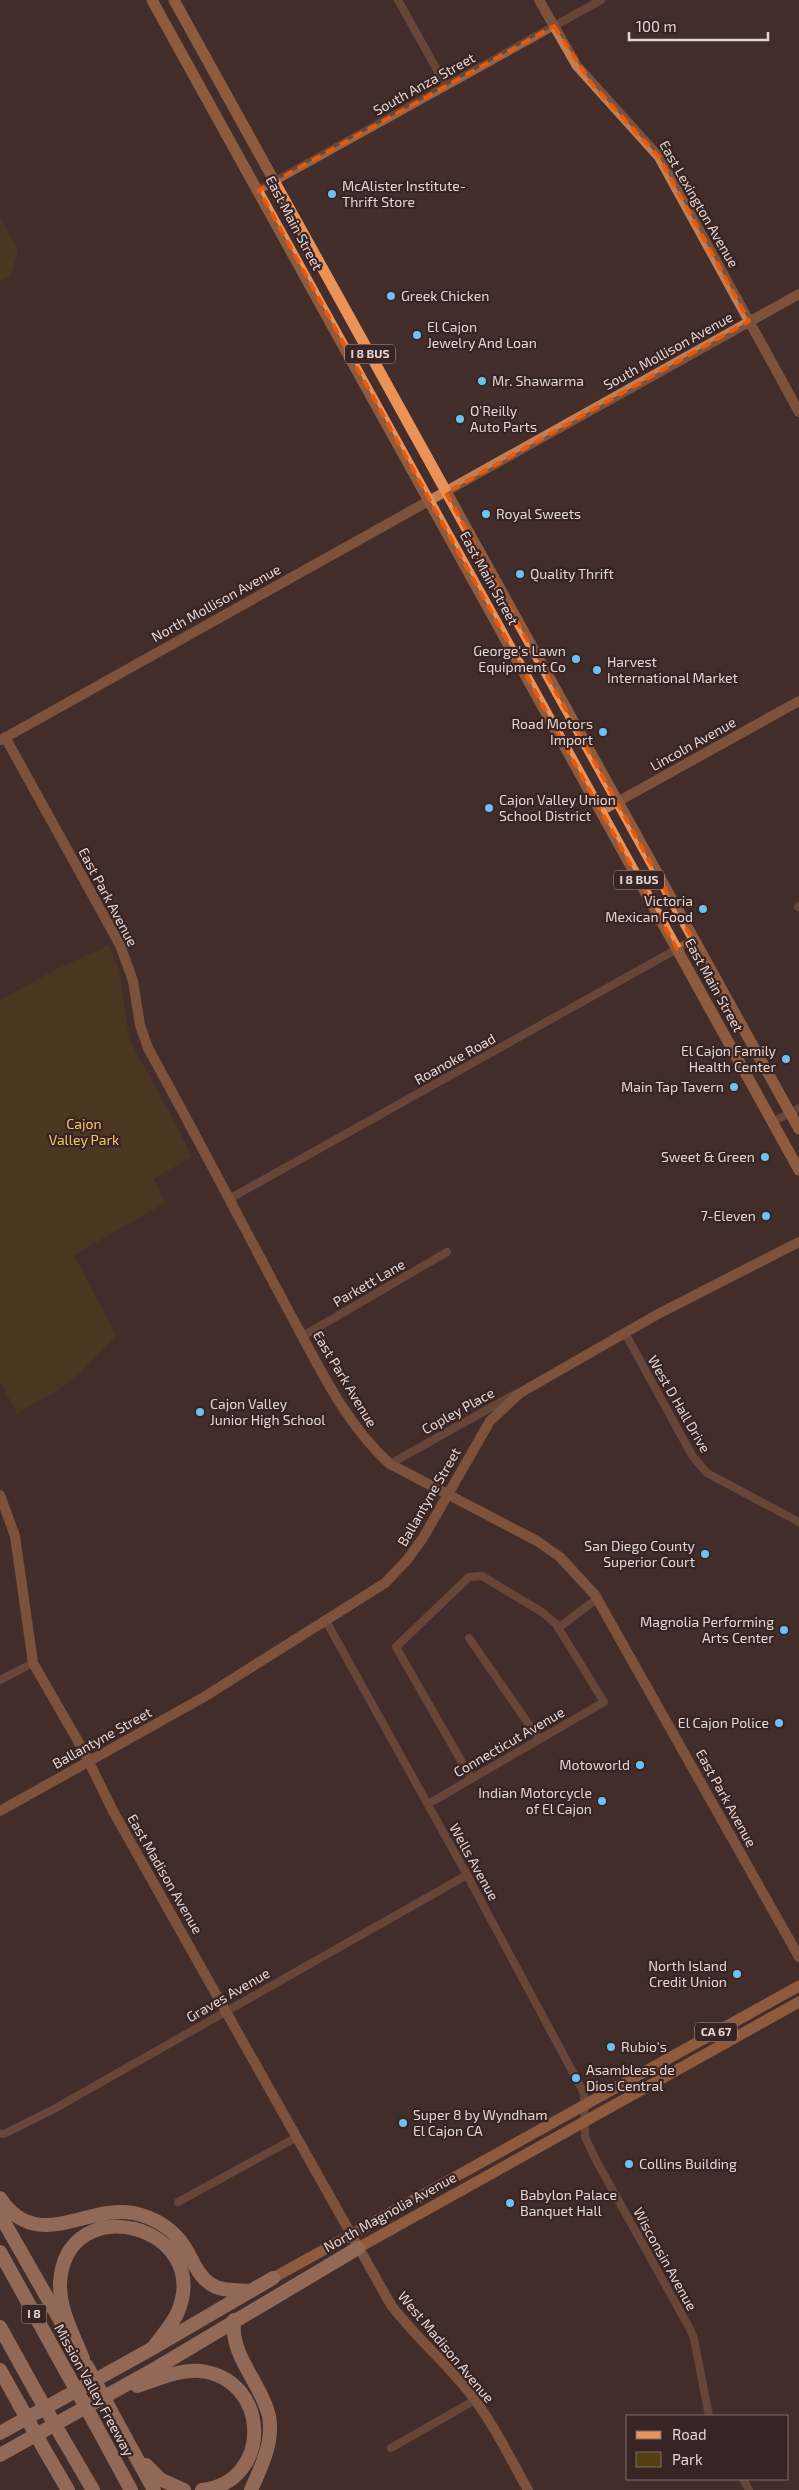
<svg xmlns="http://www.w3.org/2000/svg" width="799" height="2490" font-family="'Exo 2',sans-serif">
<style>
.green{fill:#554014}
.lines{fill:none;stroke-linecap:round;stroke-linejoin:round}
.street{stroke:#906549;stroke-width:8}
.secondary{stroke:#c37e52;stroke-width:10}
.primary{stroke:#ea9257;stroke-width:11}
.highway{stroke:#f1b189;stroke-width:14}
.highway-bridge{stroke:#f1b189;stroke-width:14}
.marked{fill:none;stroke:#e8590c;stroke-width:4;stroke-dasharray:10 6;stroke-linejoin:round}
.poi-dot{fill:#6ec2f3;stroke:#382423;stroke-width:2}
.labels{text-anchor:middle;stroke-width:4.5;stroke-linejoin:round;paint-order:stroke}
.shield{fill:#382423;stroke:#b0a09f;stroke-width:1}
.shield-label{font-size:12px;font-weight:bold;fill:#e3d5d4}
.street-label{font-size:14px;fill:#e3d5d4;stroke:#382423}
.poi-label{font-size:14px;fill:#e3d5d4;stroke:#382423;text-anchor:start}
.park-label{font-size:14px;fill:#f6c76a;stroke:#382423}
</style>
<rect width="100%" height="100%" fill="#432e2c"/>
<!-- green -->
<path class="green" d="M0,217l18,33 -7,25 -11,6z
M109,945l10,25 10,69 51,93 11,25 -37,22 11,24 -91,52 42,81 -36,37 -24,19 -39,21 -17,-31v-382l57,-31z"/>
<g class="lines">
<!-- street -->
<path class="street" d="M398,0l48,86
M259,190l342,-190
M798,907l1,-1
M773,1122l26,-14
M229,1199l464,-259
M625,1333l68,124 14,16 92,49
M303,1336l144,-84
M390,1464l125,-70
M326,1621l141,254 117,218 1,44 12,25 93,167 4,10 15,77
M558,1628l40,-30
M469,1638l70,101
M0,1680l33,-17
M428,1804l176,-102 -48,-78 -14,-12 -60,-36 -13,1 -73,70 75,131
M0,2134h4l50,-25 413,-234
M178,2202l119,-65
M391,2448l84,-48
M743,2479l6,11"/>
<!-- secondary -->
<path class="secondary" d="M539,0l38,66 82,91 140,255
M5,737l115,208 13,36 7,44 8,23c47,85 92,172 138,258 29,53 58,117 104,158l147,77 23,16 35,38 204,362
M1,740l798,-446
M601,811l198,-110
M0,1495l15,41 18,127 49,85 31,63 278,494c26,34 59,61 84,95 21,28 36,60 53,90
M0,1811l204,-114 181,-114 22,-23 16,-22 67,-117 30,-28 138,-79 141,-72"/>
<!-- primary -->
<path class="primary" d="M152,0l647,1170
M174,0l625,1129
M358,2248l441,-246
M273,2278l526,-292"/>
<!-- highway -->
<path class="highway" d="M0,2198c37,56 87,6 134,15 20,4 39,16 50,33 10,15 14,33 32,41 10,4 23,3 34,4
M0,2215l64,112
M0,2252l68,123
M234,2320c-4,37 27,62 35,96 5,26 -8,51 -18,74
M0,2327l36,65
M83,2359c-9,-23 -24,-50 -23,-76 6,-97 156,-57 117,31 -6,12 -17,24 -24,34
M0,2370l19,34
M137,2386c19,-6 42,-17 63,-15 71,8 73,111 2,119
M111,2411l43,79
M93,2420l38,70
M0,2433l153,-85 120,-70
M62,2437l31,53
M44,2449l24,41
M0,2455l158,-88 200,-119
M146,2465l14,14 24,11"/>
<!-- highway-bridge -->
<path class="highway-bridge" d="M87,2366l24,45
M68,2375l25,45
M36,2392l26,45
M19,2404l25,45"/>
</g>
<!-- marked area -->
<path d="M0 0H799V2490H0ZM554,26l38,58 67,73 90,164 -303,172 247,447 -16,9 -418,-759z" fill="#432e2c" fill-opacity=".55" fill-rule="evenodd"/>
<path class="marked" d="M554,26l38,58 67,73 90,164 -303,172 247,447 -16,9 -418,-759z"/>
<!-- markers -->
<g class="poi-dot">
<circle cx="332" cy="194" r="5"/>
<circle cx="391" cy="296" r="5"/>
<circle cx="417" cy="335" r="5"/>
<circle cx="482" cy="381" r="5"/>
<circle cx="460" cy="419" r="5"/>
<circle cx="486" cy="514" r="5"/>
<circle cx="520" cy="574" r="5"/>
<circle cx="576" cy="659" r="5"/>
<circle cx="597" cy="670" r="5"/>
<circle cx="603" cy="732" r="5"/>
<circle cx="489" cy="808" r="5"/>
<circle cx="703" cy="909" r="5"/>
<circle cx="786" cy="1059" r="5"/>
<circle cx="734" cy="1087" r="5"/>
<circle cx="765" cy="1157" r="5"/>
<circle cx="766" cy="1216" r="5"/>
<circle cx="200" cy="1412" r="5"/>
<circle cx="705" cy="1554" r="5"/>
<circle cx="784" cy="1630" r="5"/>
<circle cx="779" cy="1723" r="5"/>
<circle cx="640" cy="1765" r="5"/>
<circle cx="602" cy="1801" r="5"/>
<circle cx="737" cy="1974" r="5"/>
<circle cx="611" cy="2047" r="5"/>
<circle cx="576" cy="2078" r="5"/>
<circle cx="403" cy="2123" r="5"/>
<circle cx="629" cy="2164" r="5"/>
<circle cx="510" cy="2203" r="5"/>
</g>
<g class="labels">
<!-- shield labels -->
<g class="shield">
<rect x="345" y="344.5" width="50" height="19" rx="4"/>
<rect x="614" y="870.5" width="50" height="19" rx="4"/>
<rect x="695" y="2022.5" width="42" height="19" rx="4"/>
<rect x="21.5" y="2304.5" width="25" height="19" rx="4"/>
</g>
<g class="shield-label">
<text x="370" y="358">I 8 BUS</text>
<text x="639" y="884">I 8 BUS</text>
<text x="716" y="2036">CA 67</text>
<text x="34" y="2318">I 8</text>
</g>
<!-- street labels -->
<g class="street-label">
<text transform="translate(424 84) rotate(-29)" y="5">South Anza Street</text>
<text transform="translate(699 204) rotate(60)" y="5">East Lexington Avenue</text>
<text transform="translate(294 223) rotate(62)" y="5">East Main Street</text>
<text transform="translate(668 351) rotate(-29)" y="5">South Mollison Avenue</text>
<text transform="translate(489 578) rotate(61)" y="5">East Main Street</text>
<text transform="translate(216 603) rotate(-29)" y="5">North Mollison Avenue</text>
<text transform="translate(693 744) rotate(-29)" y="5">Lincoln Avenue</text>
<text transform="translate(108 897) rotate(62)" y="5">East Park Avenue</text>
<text transform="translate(714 985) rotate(61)" y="5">East Main Street</text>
<text transform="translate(455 1059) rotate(-29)" y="5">Roanoke Road</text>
<text transform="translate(369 1283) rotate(-30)" y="5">Parkett Lane</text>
<text transform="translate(345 1379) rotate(59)" y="5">East Park Avenue</text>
<text transform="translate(679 1404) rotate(60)" y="5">West D Hall Drive</text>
<text transform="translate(458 1411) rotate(-29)" y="5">Copley Place</text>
<text transform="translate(429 1497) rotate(-60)" y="5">Ballantyne Street</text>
<text transform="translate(102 1738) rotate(-29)" y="5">Ballantyne Street</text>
<text transform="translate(509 1742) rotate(-30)" y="5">Connecticut Avenue</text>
<text transform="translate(726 1798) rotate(61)" y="5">East Park Avenue</text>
<text transform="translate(474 1862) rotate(61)" y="5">Wells Avenue</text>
<text transform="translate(165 1874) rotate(60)" y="5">East Madison Avenue</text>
<text transform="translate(228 1995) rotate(-30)" y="5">Graves Avenue</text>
<text transform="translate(390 2212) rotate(-29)" y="5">North Magnolia Avenue</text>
<text transform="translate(665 2259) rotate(61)" y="5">Wisconsin Avenue</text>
<text transform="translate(446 2347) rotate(50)" y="5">West Madison Avenue</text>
<text transform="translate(94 2390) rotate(61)" y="5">Mission Valley Freeway</text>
</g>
<!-- poi labels -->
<g class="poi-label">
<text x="342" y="191">McAlister Institute-<tspan x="342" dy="16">Thrift Store</tspan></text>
<text x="401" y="301">Greek Chicken</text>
<text x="427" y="332">El Cajon<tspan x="427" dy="16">Jewelry And Loan</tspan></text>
<text x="492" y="386">Mr. Shawarma</text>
<text x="470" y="416">O'Reilly<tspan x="470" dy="16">Auto Parts</tspan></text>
<text x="496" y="519">Royal Sweets</text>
<text x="530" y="579">Quality Thrift</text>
<text x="566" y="656" text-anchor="end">George's Lawn<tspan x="566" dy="16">Equipment Co</tspan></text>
<text x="607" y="667">Harvest<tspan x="607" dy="16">International Market</tspan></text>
<text x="593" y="729" text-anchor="end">Road Motors<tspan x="593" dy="16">Import</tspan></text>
<text x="499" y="805">Cajon Valley Union<tspan x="499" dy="16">School District</tspan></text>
<text x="693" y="906" text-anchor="end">Victoria<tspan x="693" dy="16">Mexican Food</tspan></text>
<text x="776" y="1056" text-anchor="end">El Cajon Family<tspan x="776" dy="16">Health Center</tspan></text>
<text x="724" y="1092" text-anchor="end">Main Tap Tavern</text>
<text x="755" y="1162" text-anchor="end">Sweet &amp; Green</text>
<text x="756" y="1221" text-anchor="end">7-Eleven</text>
<text x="210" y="1409">Cajon Valley<tspan x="210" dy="16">Junior High School</tspan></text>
<text x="695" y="1551" text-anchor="end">San Diego County<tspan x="695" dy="16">Superior Court</tspan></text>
<text x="774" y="1627" text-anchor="end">Magnolia Performing<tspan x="774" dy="16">Arts Center</tspan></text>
<text x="769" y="1728" text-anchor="end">El Cajon Police</text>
<text x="630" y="1770" text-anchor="end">Motoworld</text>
<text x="592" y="1798" text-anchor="end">Indian Motorcycle<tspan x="592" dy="16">of El Cajon</tspan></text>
<text x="727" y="1971" text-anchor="end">North Island<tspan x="727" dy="16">Credit Union</tspan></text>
<text x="621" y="2052">Rubio's</text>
<text x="586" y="2075">Asambleas de<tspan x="586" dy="16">Dios Central</tspan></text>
<text x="413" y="2120">Super 8 by Wyndham<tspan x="413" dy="16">El Cajon CA</tspan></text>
<text x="639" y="2169">Collins Building</text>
<text x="520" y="2200">Babylon Palace<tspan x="520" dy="16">Banquet Hall</tspan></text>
</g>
<!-- park labels -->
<g class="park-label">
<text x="84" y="1129">Cajon<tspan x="84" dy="16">Valley Park</tspan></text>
</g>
</g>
<!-- legend -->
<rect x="626" y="2415" width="162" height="65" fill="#382423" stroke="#7c6b6a"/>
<rect x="636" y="2431" width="25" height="8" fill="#ea9257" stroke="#7c6b6a"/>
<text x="672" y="2440" font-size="15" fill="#e3d5d4">Road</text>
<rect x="636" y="2452" width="25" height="15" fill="#554014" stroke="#7c6b6a"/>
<text x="672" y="2465" font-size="15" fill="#e3d5d4">Park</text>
<!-- scale -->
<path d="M629 32v8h139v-8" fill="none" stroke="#e3d5d4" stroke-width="2.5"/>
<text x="636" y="32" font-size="15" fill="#e3d5d4" stroke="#382423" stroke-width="4" paint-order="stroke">100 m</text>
</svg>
